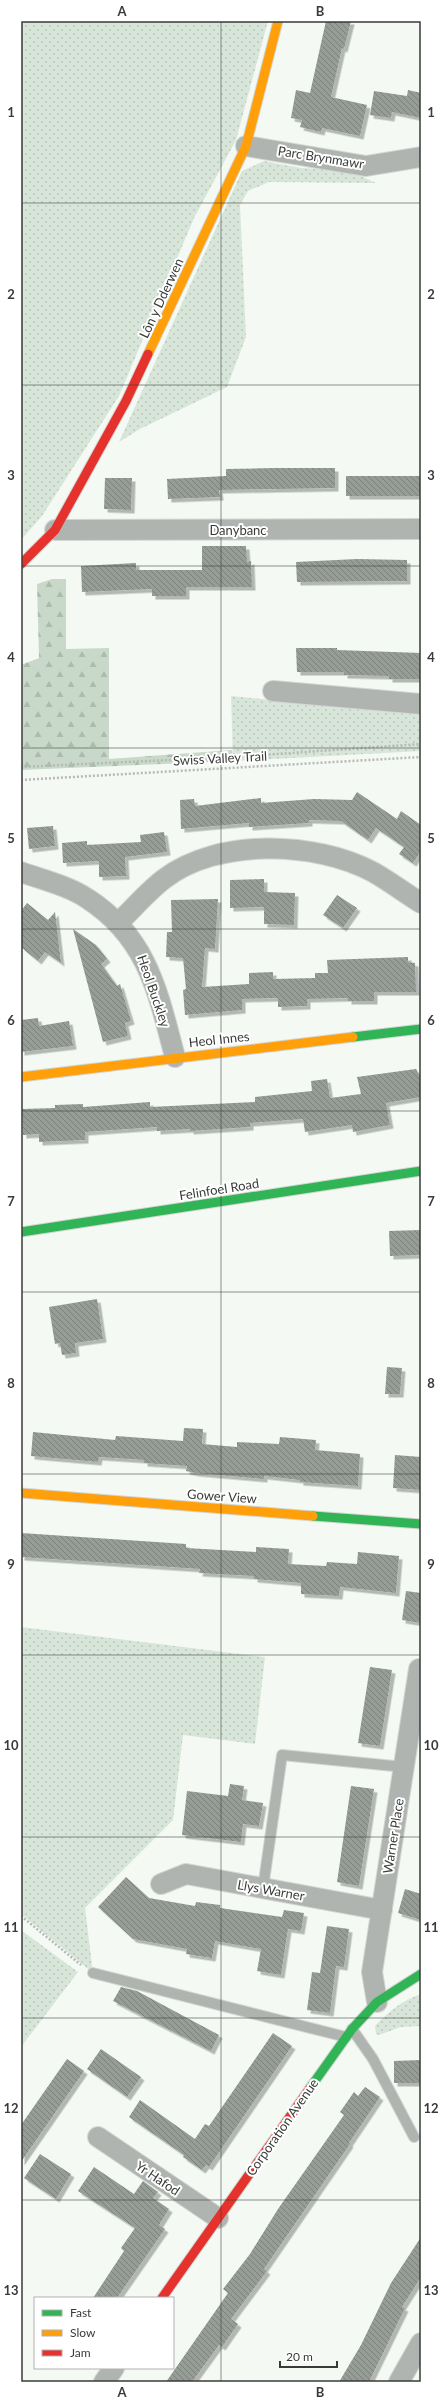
<svg xmlns="http://www.w3.org/2000/svg" width="442" height="2403" font-family="Lato,sans-serif">
<style>
.grass{fill:url(#grass-dots)}
.forest{fill:url(#forest-firs)}
.building{fill:url(#building-back-hatch);filter:url(#shadow)}
.lines{fill:none;stroke-linecap:round;stroke-linejoin:round}
.lane-casing{stroke:#d3d6d3;stroke-width:12}
.street-casing{stroke:#d3d6d3;stroke-width:22}
.fast-casing{stroke:#d3d6d3;stroke-width:11}
.slow-casing{stroke:#d3d6d3;stroke-width:11}
.jam-casing{stroke:#d3d6d3;stroke-width:11}
.path{stroke:#b6b9b6;stroke-width:2.5;stroke-dasharray:2 2;stroke-linecap:butt}
.lane{stroke:#b0b4b0;stroke-width:10}
.street{stroke:#b0b4b0;stroke-width:20}
.fast{stroke:#30b455;stroke-width:9}
.slow{stroke:#ff9f0a;stroke-width:9}
.jam{stroke:#e5322d;stroke-width:9}
.grid{fill:none;stroke:#383b38;stroke-width:1;stroke-opacity:0.55}
.labels{text-anchor:middle;stroke-width:4;stroke-linejoin:round;paint-order:stroke}
.street-label{font-size:13px;fill:#383b38;stroke:#fff}
.neatline{fill:none;stroke:#383b38;stroke-width:1.5}
.grid-label{font-size:13px;text-anchor:middle;font-weight:bold;fill:#383b38}
</style>
<defs>
<pattern id="grass-dots" width="8" height="8" patternUnits="userSpaceOnUse"><rect width="8" height="8" fill="#d8e6d9"/><path d="M2 2h.1M6 6h.1" fill="none" stroke="#bac6bb" stroke-width="1.8" stroke-linecap="round"/></pattern>
<pattern id="forest-firs" width="22" height="20" patternUnits="userSpaceOnUse"><rect width="22" height="20" fill="#c8d9c9"/><path d="M5 1l3.5 6h-7zM16 11l3.5 6h-7z" fill="#adbbad"/></pattern>
<pattern id="building-back-hatch" width="6" height="6" patternUnits="userSpaceOnUse"><rect width="6" height="6" fill="#959d96"/><path d="M-1 5l2 2M0 0l6 6M5-1l2 2" fill="none" stroke="#7b817b"/></pattern>
<filter id="shadow"><feDropShadow dx="3.5" dy="3.5" stdDeviation="0" flood-color="#0004"/></filter>
</defs>
<rect width="100%" height="100%" fill="#f4f9f4"/>
<!-- grass -->
<path class="grass" d="M21,21h247l-32,119 -42,78 -75,178 -77,120 -21,24z
M264,161l37,7 47,2 28,13 -107,-1 -21,9 -8,14 6,132 -19,50 -87,42 -21,13 123,-271z
M231,696l190,19v36l-188,10z
M21,1627l244,30 -10,87 -72,-9 -10,85 -88,88 8,65 -72,-59z
M21,1930l57,42 -57,75z
M421,1994v32l-20,1 -22,8 -3,-1 -1,-8c13,-14 28,-26 46,-32z"/>
<!-- forest -->
<path class="forest" d="M52,579h14v70l43,-1v111l123,-9 1,11 -212,9v-105l18,-7 -2,-74z"/>
<!-- building -->
<path class="building" d="M326,21h25l-7,28 -2,-1 -11,49 36,8 -7,31 -38,-8 -1,4 -21,-5 2,-7 -11,-2 5,-28 14,3z
M408,90l13,3v25l-29,-6 -1,6 -21,-3 4,-24 33,5z
M276,468h59v20l-116,2 1,7 -52,2 -1,-20 59,-3v-7z
M346,476h75v20h-75z
M105,478h27l-1,32 -27,-1z
M202,546h44l1,16 4,-1 1,26h-66v9h-34v-7l-70,3 -1,-26 55,-3v7h66z
M357,559l50,1v21l-110,1 -1,-20z
M296,648h41v2l84,3v26h-32v-3l-45,-1v-3h-47z
M357,792l40,27 4,-8 20,14v26l-8,12 -14,-9 5,-7 -28,-19 -8,12 -27,-19 -32,-1v3l-60,4v-4l-68,6 -1,-29 14,-1 1,7 66,-8v5l53,-4 38,1z
M53,826l2,20 -26,3 -2,-21z
M164,832l3,20 -42,5 1,19 -27,1v-16l-36,2 -1,-20 25,-2v4l54,-3 -1,-7z
M264,879v13l31,1 -1,32 -30,-1v-17l-34,1v-28z
M337,895l20,13 -14,20 -20,-13z
M218,899l-3,50 -10,-1 -3,39 47,-3v-11l24,-1v7l42,-1v-5h13l-1,-13 81,-3v5l7,1 1,29h-42v9h-26v-3l-41,1v7l-29,1v-9l-36,1v11l-57,5 -2,-25 3,-1 -3,-31 -17,-1 1,-25h5l-1,-32z
M27,903l21,17 7,-8 6,51 -16,-11 -7,9 -17,-14v-36z
M73,929l23,16 11,14 -6,5 16,22 3,-2 11,37 -6,2 3,13 -25,6z
M38,1018l1,8 30,-5 4,25 -52,6v-32z
M416,1069l5,9v19l-35,6 4,22 -37,7 -1,-7 -47,7 -2,-13 -53,4v4l-60,4v-2l-33,2v-4l-72,5v8l-46,2v-8l-16,1 -1,-26 33,-1v-3l28,-1v3l67,-5v5l105,-5v-5l57,-6 -1,-10 16,-2 3,19 31,-4 -4,-17z
M421,1230v25l-31,1 -1,-25z
M97,1299l6,40 -28,4 1,10 -14,2 -2,-12 -5,1 -6,-37z
M387,1367l15,1 -2,26h-15z
M184,1428l19,1 -1,15 35,3v-5l42,2 1,-7 36,3 -1,10 45,4 -2,32 -58,-4v-2l-36,-4v3l-68,-6 -10,-2 1,-5 -43,-3v-3l-45,-3 -1,5 -67,-6 2,-24 82,8 1,-4 67,5z
M395,1455l26,2v33l-28,-2z
M21,1533l165,11v4l70,4v-5l33,2 -1,15 38,2 1,-4 30,2 1,-12 41,4 -3,37 -56,-6 -1,9 -38,-2v-11l-47,-4v-3l-55,-3 1,-4 -179,-12z
M406,1591l15,2v30l-19,-3z
M370,1667l22,3 -12,76 -22,-3z
M230,1784l14,2 -2,14 21,3 -4,23 -16,-2 -2,18 -59,-7 5,-44 41,5z
M351,1786l23,3 -15,97 -22,-4z
M126,1877l23,21 46,8 1,-4 24,3v3l62,9 2,-7 20,3 -3,18 -13,-2 -7,46 -24,-4 4,-22 -46,-8 -3,17 -26,-4 1,-5 -54,-10 -35,-32z
M405,1889l16,5v26l-23,-7z
M327,1926l22,3 -5,38 -8,-1 -6,47 -23,-3 5,-38 8,1z
M121,1987l16,4 82,44 -8,16 -98,-50z
M273,2033l19,13 -83,121 -3,-2 -4,5 -19,-13 1,-2 -55,-38 11,-17 55,39 10,-15 4,2z
M101,2049l40,28 -14,20 -40,-28z
M67,2059l17,12 -63,91v-37z
M421,2060v23h-27v-22z
M365,2087l15,10 -31,46 1,1 -86,125 3,2 -36,48 7,5 -16,23 -3,-2 -27,37h-26l62,-89 -5,-4 27,-35 28,-45 66,-94 -4,-3 14,-20 4,4z
M40,2154l31,20 -15,25 -32,-21z
M94,2167l40,27 9,-13 15,11 -5,6 16,11 -10,16 6,4 -48,69h-24l31,-47 -3,-3 14,-20 -57,-37z
M421,2237v40l-19,30 3,1 -36,74h-30l22,-37 30,-62z"/>
<g class="lines">
<defs>
<path id="lane" d="M263,1888l19,-133 122,12
M93,1973l253,64
M352,2029l21,30 41,78"/>
<path id="street" d="M246,146l120,20 55,-9
M55,530l366,-1
M273,691l148,13
M21,872c22,8 48,14 67,27 60,39 70,94 87,158
M118,923c15,-14 30,-32 46,-44 53,-41 151,-38 209,-7 16,9 32,21 48,31
M161,1884l25,-10 196,36
M377,2002l-5,-30 47,-303
M98,2137l120,81
M104,2382l10,-14
M399,2382l22,-39"/>
<path id="fast" d="M353,1037l68,-8
M21,1232l400,-61
M313,1516l108,8
M310,2088l42,-59 25,-27 44,-28"/>
<path id="slow" d="M148,354l98,-208 32,-125
M21,1077l332,-40
M21,1493l292,23"/>
<path id="jam" d="M21,564l34,-34 71,-129 22,-47
M162,2298l148,-210"/>
</defs>
<!-- lane casing -->
<use href="#lane" class="lane-casing"/>
<!-- street casing -->
<use href="#street" class="street-casing"/>
<!-- fast casing -->
<use href="#fast" class="fast-casing"/>
<!-- slow casing -->
<use href="#slow" class="slow-casing"/>
<!-- jam casing -->
<use href="#jam" class="jam-casing"/>
<!-- path -->
<path class="path" d="M21,767l212,-10 188,-13
M21,780l400,-23
M21,1916l60,49"/>
<!-- lane -->
<use href="#lane" class="lane"/>
<!-- street -->
<use href="#street" class="street"/>
<!-- fast -->
<use href="#fast" class="fast"/>
<!-- slow -->
<use href="#slow" class="slow"/>
<!-- jam -->
<use href="#jam" class="jam"/>
</g>
<!-- grid -->
<path class="grid" d="M221,21v2361M21,203h400M21,385h400M21,566h400M21,748h400M21,929h400M21,1111h400M21,1292h400M21,1474h400M21,1655h400M21,1837h400M21,2018h400M21,2200h400"/>
<g class="labels">
<!-- street labels -->
<g class="street-label">
<text transform="translate(321 157) rotate(9)" y="5">Parc Brynmawr</text>
<text transform="translate(161 298) rotate(-65)" y="5">Lôn y Dderwen</text>
<text x="238" y="535">Danybanc</text>
<text transform="translate(220 758) rotate(-3)" y="5">Swiss Valley Trail</text>
<text transform="translate(154 991) rotate(71)" y="5">Heol Buckley</text>
<text transform="translate(219 1039) rotate(-6)" y="5">Heol Innes</text>
<text transform="translate(219 1189) rotate(-9)" y="5">Felinfoel Road</text>
<text transform="translate(222 1496) rotate(4)" y="5">Gower View</text>
<text transform="translate(393 1836) rotate(-81)" y="5">Warner Place</text>
<text transform="translate(271 1890) rotate(10)" y="5">Llys Warner</text>
<text transform="translate(282 2127) rotate(-55)" y="5">Corporation Avenue</text>
<text transform="translate(158 2178) rotate(34)" y="5">Yr Hafod</text>
</g>
</g>
<!-- border -->
<rect width="442" height="2403" fill="none" stroke="#ffffff" stroke-width="44"/>
<!-- legend -->
<rect x="34" y="2297" width="140" height="72" fill="#ffffff" stroke="#afb1af"/>
<rect x="42" y="2310" width="20" height="6" fill="#30b455" stroke="#afb1af"/>
<text x="70" y="2317" font-size="12" fill="#383b38">Fast</text>
<rect x="42" y="2330" width="20" height="6" fill="#ff9f0a" stroke="#afb1af"/>
<text x="70" y="2337" font-size="12" fill="#383b38">Slow</text>
<rect x="42" y="2350" width="20" height="6" fill="#e5322d" stroke="#afb1af"/>
<text x="70" y="2357" font-size="12" fill="#383b38">Jam</text>
<!-- scale -->
<path d="M280 2361v6h57v-6" fill="none" stroke="#383b38" stroke-width="2"/>
<text x="286" y="2361" font-size="12" fill="#383b38" stroke="#ffffff" stroke-width="3" paint-order="stroke">20 m</text>
<rect x="22" y="22" width="398" height="2359" class="neatline"/>
<g class="grid-label">
<text x="122" y="16">A</text>
<text x="320" y="16">B</text>
<text x="11" y="117">1</text>
<text x="431" y="117">1</text>
<text x="11" y="299">2</text>
<text x="431" y="299">2</text>
<text x="11" y="480">3</text>
<text x="431" y="480">3</text>
<text x="11" y="662">4</text>
<text x="431" y="662">4</text>
<text x="11" y="843">5</text>
<text x="431" y="843">5</text>
<text x="11" y="1025">6</text>
<text x="431" y="1025">6</text>
<text x="11" y="1206">7</text>
<text x="431" y="1206">7</text>
<text x="11" y="1388">8</text>
<text x="431" y="1388">8</text>
<text x="11" y="1569">9</text>
<text x="431" y="1569">9</text>
<text x="11" y="1750">10</text>
<text x="431" y="1750">10</text>
<text x="11" y="1932">11</text>
<text x="431" y="1932">11</text>
<text x="11" y="2113">12</text>
<text x="431" y="2113">12</text>
<text x="11" y="2295">13</text>
<text x="431" y="2295">13</text>
<text x="122" y="2397">A</text>
<text x="320" y="2397">B</text>
</g>
</svg>
